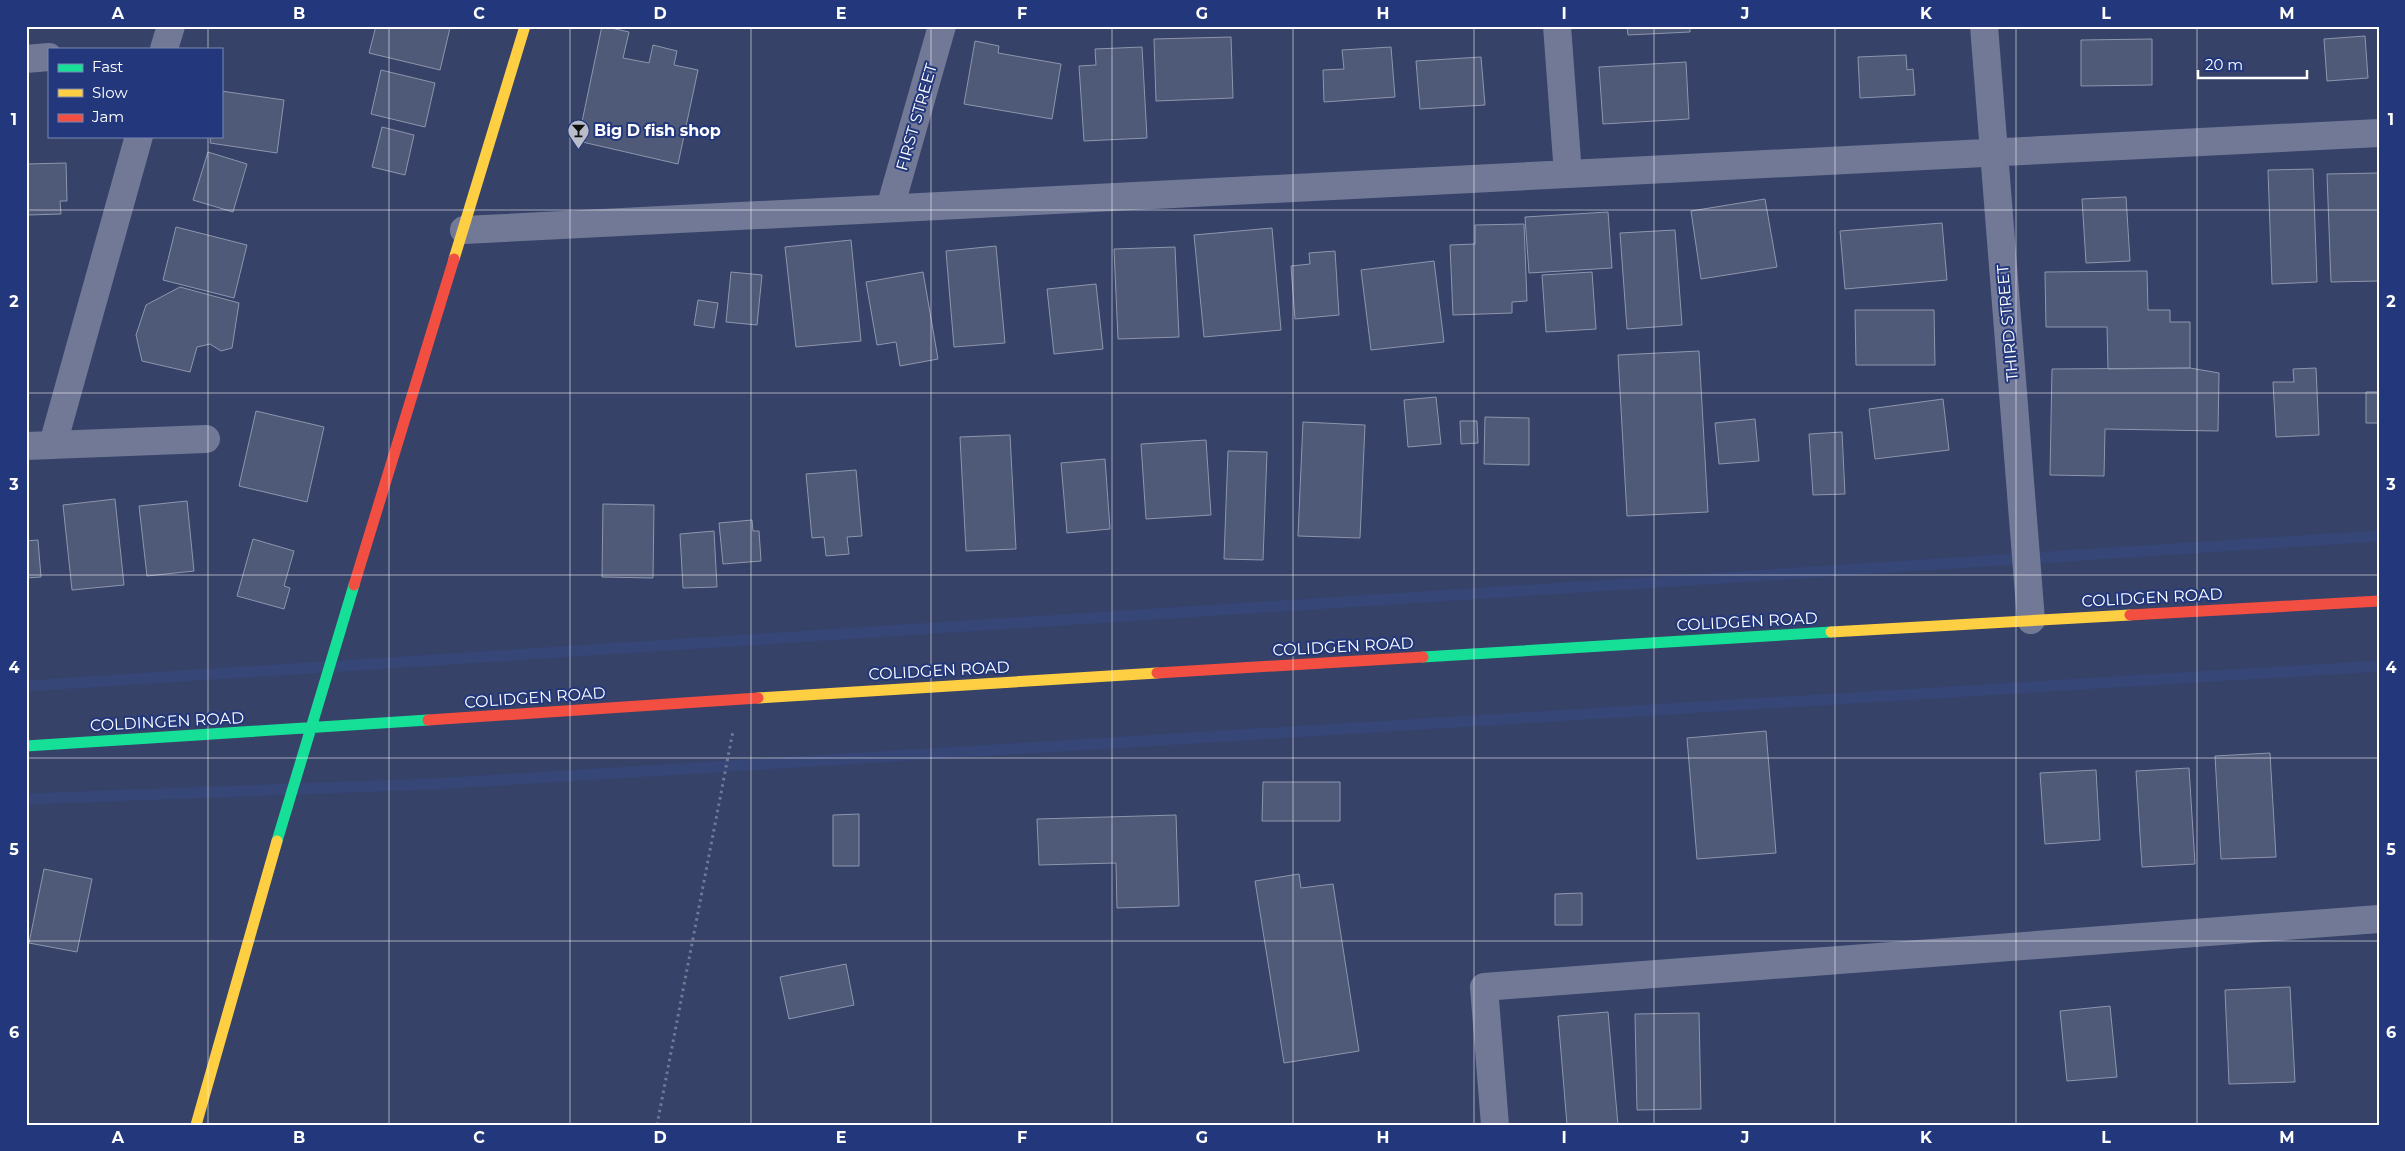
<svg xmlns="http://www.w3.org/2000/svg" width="2405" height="1151" font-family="Montserrat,sans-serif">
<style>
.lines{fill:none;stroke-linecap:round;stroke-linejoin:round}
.stream{stroke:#364677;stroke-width:11}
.building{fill:#4f5978;stroke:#8e96ad}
.path{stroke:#717997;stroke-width:3;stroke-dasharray:2.5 4;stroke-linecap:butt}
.street{stroke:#717997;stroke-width:28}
.fast{stroke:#16e098;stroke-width:11}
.slow{stroke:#ffcf43;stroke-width:11}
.jam{stroke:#f24e42;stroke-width:11}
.grid{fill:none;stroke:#fff;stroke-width:1;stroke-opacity:0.55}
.labels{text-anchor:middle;stroke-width:4;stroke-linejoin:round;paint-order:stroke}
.street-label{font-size:16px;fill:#fff;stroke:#22377c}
.poi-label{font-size:16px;font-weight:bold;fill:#fff;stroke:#22377c;text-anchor:start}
.neatline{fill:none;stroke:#fff;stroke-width:2}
.grid-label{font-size:16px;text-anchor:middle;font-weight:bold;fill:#fff}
</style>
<rect width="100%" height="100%" fill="#364268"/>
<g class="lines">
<!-- stream -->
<path class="stream" d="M26,686l2353,-150
M26,799l407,-15 1946,-118"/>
</g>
<!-- building -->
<path class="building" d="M376,26l74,2 -10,42 -71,-17z
M602,26l27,6 -6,26 26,5 4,-18 24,6 -3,14 24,5 -20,94 -100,-23z
M1627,26h63v6l-62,3z
M2365,36l3,42 -41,3 -3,-42z
M1231,37l2,61 -77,3 -2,-62z
M2152,39v46l-71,1v-46z
M975,41l24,5 -1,7 63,11 -9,55 -88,-15z
M1142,47l5,91 -63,3 -5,-75 17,-1 -1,-16z
M1391,47l4,50 -71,5 -1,-32 21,-1 -2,-19z
M1906,55l1,15 6,-1 2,26 -55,3 -2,-41z
M1481,57l4,48 -65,4 -4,-48z
M1686,62l3,57 -86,5 -4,-57z
M381,70l54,13 -10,44 -54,-13z
M221,91l63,9 -7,53 -67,-10 1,-7h10z
M382,127l32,8 -9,40 -33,-8z
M208,152l39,12 -14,48 -40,-12z
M66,163l1,38h-7l1,13 -33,1 -1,-51z
M2313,169l4,113 -45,2 -4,-114z
M2379,173v108l-48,1 -4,-108z
M2126,197l4,64 -44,2 -4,-64z
M1765,199l12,68 -76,12 -10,-68z
M1608,212l4,56 -83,5 -4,-56z
M1942,223l5,57 -102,9 -5,-58z
M1524,224l3,77 -15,1v11l-59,2 -3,-70 25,-1v-19z
M176,227l71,18 -13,53 -71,-18z
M1272,228l9,102 -77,7 -10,-102z
M1675,230l7,95 -55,4 -7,-96z
M851,240l10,101 -65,6 -11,-100z
M996,246l9,97 -51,4 -8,-96z
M1175,247l4,90 -61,2 -4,-90z
M1335,251l4,64 -44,4 -4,-53 19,-2 -1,-11z
M1434,261l10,81 -73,8 -10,-80z
M2147,271l1,39h22v12h20v46l-82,1 -1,-42h-61l-1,-55z
M731,272l31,3 -5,50 -31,-3z
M923,272l15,87 -38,7 -4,-24 -19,3 -11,-63z
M1592,272l4,57 -50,3 -4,-57z
M1096,284l7,65 -49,5 -7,-65z
M180,287l59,16 -7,45 -11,3 -11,-7 -13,3 -7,25 -48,-11 -6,-26 10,-30z
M698,300l20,3 -4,25 -20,-3z
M1855,310h79l1,55h-79z
M1699,351l9,161 -81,4 -9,-161z
M2190,368l29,5 -1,58 -113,-2 -1,47 -54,-1 2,-106z
M2316,368l3,67 -43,2 -3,-55h21l-1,-13z
M2366,392h13v31h-13z
M1436,397l5,47 -33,3 -4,-47z
M1943,399l6,51 -74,9 -6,-50z
M256,411l68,16 -17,75 -68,-16z
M1485,417l44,1v47l-45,-1z
M1755,419l4,42 -40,3 -4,-41z
M1460,421h17l1,22 -17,1z
M1303,422l62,3 -5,113 -62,-2z
M1842,432l3,62 -32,1 -4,-61z
M1010,435l6,114 -50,2 -6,-114z
M1206,440l5,75 -65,4 -5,-75z
M1228,451l39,1 -4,108 -39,-1z
M1105,459l5,70 -43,4 -6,-70z
M856,470l6,66 -15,1 2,17 -23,2 -2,-19 -12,1 -6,-64z
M115,499l9,86 -52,5 -9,-85z
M187,501l7,70 -47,5 -8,-70z
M603,504l51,1 -1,73 -51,-1z
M752,520l1,11h6l2,30 -38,3 -4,-41z
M714,531l3,56 -34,1 -3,-54z
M253,539l41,12 -10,35 6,2 -6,21 -47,-13z
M38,540l3,37 -15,1v-37z
M1766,731l10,122 -79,6 -10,-121z
M2270,753l6,104 -55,2 -6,-103z
M2189,768l6,96 -53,3 -6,-96z
M2096,770l4,70 -55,4 -5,-71z
M1263,782h77v39h-78z
M859,814v52h-26v-51z
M1176,815l3,91 -62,2 -1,-45 -77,2 -2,-46z
M44,869l48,10 -15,73 -48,-9z
M1299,874l2,14 32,-4 26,167 -75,12 -29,-182z
M1582,893v32h-27v-31z
M846,964l8,41 -65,14 -9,-42z
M2290,987l5,95 -66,2 -4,-94z
M2110,1006l7,71 -50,4 -7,-70z
M1608,1012l10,113h-51l-9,-109z
M1699,1013l2,96 -64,1 -2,-96z"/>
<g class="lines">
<!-- path -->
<path class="path" d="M657,1125l76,-394"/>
<!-- street -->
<path class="street" d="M1557,26l11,148
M1984,26l47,594
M164,49l7,-23
M26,59l23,-2
M890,208l52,-182
M464,230l1915,-97
M53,444l86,-308
M26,446l180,-7
M1495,1125l-11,-138 895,-68"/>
<!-- fast -->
<path class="fast" d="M1423,657l408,-25
M26,746l402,-26
M277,841l77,-256"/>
<!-- slow -->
<path class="slow" d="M454,259l71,-233
M1831,632l299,-17
M758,698l399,-25
M196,1125l81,-284"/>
<!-- jam -->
<path class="jam" d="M354,585l100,-326
M2130,615l249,-14
M1157,673l266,-16
M428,720l330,-22"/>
</g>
<!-- grid -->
<path class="grid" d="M208,26v23M389,26v1099M570,26v1099M751,26v1099M931,26v1099M1112,26v1099M1293,26v1099M1474,26v1099M1654,26v1099M1835,26v1099M2016,26v1099M2197,26v1099M208,136v989M26,210h2353M26,393h2353M26,575h2353M26,758h2353M26,941h2353"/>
<!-- icons -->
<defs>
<symbol id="bar-pin" viewBox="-11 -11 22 30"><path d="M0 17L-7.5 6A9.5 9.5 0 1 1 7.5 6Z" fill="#b9bdca" stroke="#22377c"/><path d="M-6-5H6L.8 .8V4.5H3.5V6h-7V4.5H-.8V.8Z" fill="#111"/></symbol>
</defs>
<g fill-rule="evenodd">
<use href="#bar-pin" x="566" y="118" width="25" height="34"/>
</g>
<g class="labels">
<!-- street labels -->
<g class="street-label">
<text transform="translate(916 117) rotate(-74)" y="6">FIRST STREET</text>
<text transform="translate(2007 323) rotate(-95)" y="6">THIRD STREET</text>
<text transform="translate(2152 597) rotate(-3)" y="6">COLIDGEN ROAD</text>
<text transform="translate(1747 621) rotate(-3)" y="6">COLIDGEN ROAD</text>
<text transform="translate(1343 646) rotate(-3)" y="6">COLIDGEN ROAD</text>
<text transform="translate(939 670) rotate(-3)" y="6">COLIDGEN ROAD</text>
<text transform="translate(535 697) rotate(-4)" y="6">COLIDGEN ROAD</text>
<text transform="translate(167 721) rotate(-3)" y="6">COLDINGEN ROAD</text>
</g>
<!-- poi labels -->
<g class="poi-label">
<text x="594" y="136">Big D fish shop</text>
</g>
</g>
<!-- border -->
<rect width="2405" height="1151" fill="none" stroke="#22377c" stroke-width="55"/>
<!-- legend -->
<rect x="48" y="48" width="175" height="90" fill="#22377c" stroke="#7a87b0"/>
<rect x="58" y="64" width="25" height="8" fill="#16e098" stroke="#7a87b0"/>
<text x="92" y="72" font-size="15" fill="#ffffff">Fast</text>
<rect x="58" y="89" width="25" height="8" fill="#ffcf43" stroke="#7a87b0"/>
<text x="92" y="98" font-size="15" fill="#ffffff">Slow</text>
<rect x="58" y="114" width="25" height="8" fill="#f24e42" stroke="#7a87b0"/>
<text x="92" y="122" font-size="15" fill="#ffffff">Jam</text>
<!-- scale -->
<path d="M2198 70v8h109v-8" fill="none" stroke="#ffffff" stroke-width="2.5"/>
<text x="2205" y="70" font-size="15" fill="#ffffff" stroke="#22377c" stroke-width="4" paint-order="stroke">20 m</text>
<rect x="28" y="28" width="2350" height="1096" class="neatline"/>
<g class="grid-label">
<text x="118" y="19">A</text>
<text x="299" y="19">B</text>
<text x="479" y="19">C</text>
<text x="660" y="19">D</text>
<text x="841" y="19">E</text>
<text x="1022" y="19">F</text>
<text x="1202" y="19">G</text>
<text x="1383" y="19">H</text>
<text x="1564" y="19">I</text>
<text x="1745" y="19">J</text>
<text x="1926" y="19">K</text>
<text x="2106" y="19">L</text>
<text x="2287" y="19">M</text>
<text x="14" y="125">1</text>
<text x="2391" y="125">1</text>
<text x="14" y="307">2</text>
<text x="2391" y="307">2</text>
<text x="14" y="490">3</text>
<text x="2391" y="490">3</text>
<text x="14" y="673">4</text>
<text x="2391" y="673">4</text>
<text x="14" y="855">5</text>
<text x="2391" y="855">5</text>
<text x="14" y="1038">6</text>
<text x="2391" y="1038">6</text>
<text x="118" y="1143">A</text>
<text x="299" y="1143">B</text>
<text x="479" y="1143">C</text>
<text x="660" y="1143">D</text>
<text x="841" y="1143">E</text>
<text x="1022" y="1143">F</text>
<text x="1202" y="1143">G</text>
<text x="1383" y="1143">H</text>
<text x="1564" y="1143">I</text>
<text x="1745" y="1143">J</text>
<text x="1926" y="1143">K</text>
<text x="2106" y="1143">L</text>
<text x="2287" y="1143">M</text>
</g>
</svg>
